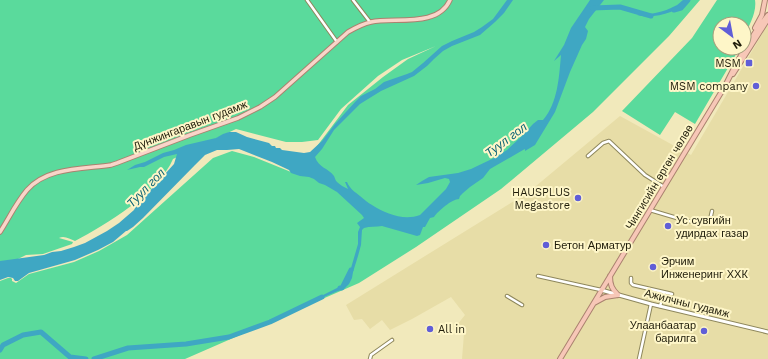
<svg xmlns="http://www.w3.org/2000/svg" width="768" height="359" font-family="'Work Sans',sans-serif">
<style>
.built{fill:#e7dda7}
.green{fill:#5ada9c}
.water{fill:#3fa7c3}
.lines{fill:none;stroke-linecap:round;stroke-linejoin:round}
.river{stroke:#3fa7c3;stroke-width:5}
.minor-casing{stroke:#8e875c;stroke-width:4.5}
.secondary-casing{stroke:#8e875c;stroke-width:5}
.primary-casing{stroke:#aa826f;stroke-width:5.5}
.trunk-casing{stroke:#aa826f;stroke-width:6}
.minor{stroke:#fff;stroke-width:2.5}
.secondary{stroke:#fff;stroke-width:3}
.primary{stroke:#f9d5c9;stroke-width:3.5}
.trunk{stroke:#f7c7b7;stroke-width:4}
.poi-dot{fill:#605ed7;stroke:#fef6c8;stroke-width:1.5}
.labels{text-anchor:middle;stroke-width:4;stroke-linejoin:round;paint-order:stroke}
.poi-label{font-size:11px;fill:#1f1c0a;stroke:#fef6c8;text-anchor:end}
.street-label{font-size:11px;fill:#1f1c0a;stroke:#fef6c8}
.water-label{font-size:12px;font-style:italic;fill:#0a6175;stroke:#fef6c8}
</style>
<rect width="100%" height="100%" fill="#f1e9bb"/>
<!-- built -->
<path class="built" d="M768,25v334h-306l2,-25 -7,-9 8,-10 -14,-18 -39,22 -22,11 -8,-10 -12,9 -8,-10 -8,1 -8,-15 184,-114 90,-75 71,39 74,-126z"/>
<!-- green -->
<path class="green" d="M0,0h700l-31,36 -76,76 -92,77 -85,58 -57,36 -174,76h-185v-78l8,-3h3l1,1v2l4,2 13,-9 45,-12 25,-11 28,-16 86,-77 19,-7 22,6 42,17 52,-69 35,-28 25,-18 28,-13 -34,14 -24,16 -37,33 -23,31 -16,2h-16l-50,-13 -63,30c-14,33 -67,66 -98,82 -5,-2 -11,-6 -16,-3l14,4 -1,2 -29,10 -17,1 -8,4 -18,5z
M717,0h38c2,12 -6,26 -11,36v-12h-24v24h18l-3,8 -40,68 -20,-12 -15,23 -38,-24 70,-73z"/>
<!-- water -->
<path class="water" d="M507,0h6l-9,13 -9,9 -15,13 -28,11 -9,5 -9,8 -7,7 -13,10 -33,15 -21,13 -26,26 -12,19 -7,8c4,11 13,11 19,19 1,2 1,4 3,6 3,3 7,5 11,7l-3,-7h2c3,7 8,10 13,14 4,3 8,7 12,9 14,9 32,16 48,10l26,-26 4,-7 -1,-3 -4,-1 -17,5 -12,2 6,-4 7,-4 29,-4 13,-4 23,-11 13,-8 16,-15 10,-11 5,-4h5c15,-17 16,-43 18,-65l-7,6 10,-16 7,-17 19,-28h14l-15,19 -4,8 3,4 -2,8 -4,6 -12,27 -15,40 -20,33 -10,6v-2l-2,1 -33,19 -7,9 -13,9 -7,6 -3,3 -1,3c-7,0 -21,12 -25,18l-4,1 -5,9h-2l-3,8 -3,1 -35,-10c-6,1 -12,0 -18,2l-2,2 -1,15 -3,11 -5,16 -1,6 -3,6 -4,4 -28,12v-2l22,-11 8,-5 11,-38v-12l2,-5 -3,-4 7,-5 -2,-3 -25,-23 -12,-7 -6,-2 -5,-4 -5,-2 -9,-1 -9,-3 -2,-3 -17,-8 -33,-13 -12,1h-10l-12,5 -10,10 -52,53 -10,9 -6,4h-1l-13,11 -15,8 -23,10 -46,13 -11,8h-3l-2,-3 -5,-1 -8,3v-19l44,-6 8,-3 9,-1 13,-4 11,-4 22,-12 12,-8 15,-13 3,-6h-2l12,-10 27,-30 3,-10 -13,3 -20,10h-4l-13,3 8,-5 10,-3 18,-9 11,-3 12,-5 30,-7 7,-4 6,-2h7l11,5 22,6 3,3h3l1,2h4l2,2 22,3 6,-1 12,-11 13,-17 21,-23 5,-5 14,-7 9,-7 23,-8 5,-2 11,-9 19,-17 10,-5 22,-9 8,-5 11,-8z
M683,0h6c-11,13 -36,19 -52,15 11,0 28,-3 38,-9 3,-1 5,-4 8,-6z"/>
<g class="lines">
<!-- river -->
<path class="river" d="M592,8l28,-1 31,9
M674,10l7,-2 7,-8
M340,288h2l9,-18
M0,350l3,-5 20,-10 18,-3 29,25 16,2
M94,359l34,-11 58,-4 43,-7 41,-15 52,-25"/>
<defs>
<path id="minor" d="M307,0l30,42
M353,0l17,22
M588,156l15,-13 6,-2 36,34 19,12
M650,210l37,11 17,2 6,-3 2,-9
M538,276l63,14
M631,278v5l2,2 39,9
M507,296l15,9
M660,306l4,-13
M370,359l1,-4 21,-15
M639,359l12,-55"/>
<path id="secondary" d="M601,290l50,14 117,28"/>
<path id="primary" d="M0,232c9,-14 16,-29 27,-42 20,-23 56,-21 84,-25l6,-2 73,-28 48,-17 22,-11 15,-10 73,-65c7,-4 14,-8 23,-10 23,-5 67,6 79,-22"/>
<path id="trunk" d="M755,28l7,-13 3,-15
M733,74l35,-55
M610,276c0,9 2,13 8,19
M594,303l11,-6 13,-2
M560,359l165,-273c12,-25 26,-50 43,-71"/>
</defs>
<!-- minor casing -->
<use href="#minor" class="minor-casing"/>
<!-- secondary casing -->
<use href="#secondary" class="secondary-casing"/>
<!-- primary casing -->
<use href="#primary" class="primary-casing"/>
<!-- trunk casing -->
<use href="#trunk" class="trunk-casing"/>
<!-- minor -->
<use href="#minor" class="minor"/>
<!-- secondary -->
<use href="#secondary" class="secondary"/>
<!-- primary -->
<use href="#primary" class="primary"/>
<!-- trunk -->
<use href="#trunk" class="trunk"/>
</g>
<!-- markers -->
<g class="poi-dot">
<rect x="745" y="59" width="8" height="8" rx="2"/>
<circle cx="756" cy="86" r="4"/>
<circle cx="578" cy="198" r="4"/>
<circle cx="668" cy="226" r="4"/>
<circle cx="546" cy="245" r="4"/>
<circle cx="653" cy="267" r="4"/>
<circle cx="430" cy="329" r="4"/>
<circle cx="704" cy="331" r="4"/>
</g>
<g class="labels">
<!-- poi labels -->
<g class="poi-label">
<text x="741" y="67">MSM</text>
<text x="748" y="90">MSM company</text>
<text x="570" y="196">HAUSPLUS<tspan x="570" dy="13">Megastore</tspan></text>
<text x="676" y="224" text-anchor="start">Ус сувгийн<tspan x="676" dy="13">удирдах газар</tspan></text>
<text x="554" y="249" text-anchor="start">Бетон Арматур</text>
<text x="661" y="265" text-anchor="start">Эрчим<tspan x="661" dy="13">Инженеринг ХХК</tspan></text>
<text x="696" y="329">Улаанбаатар<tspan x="696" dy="13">барилга</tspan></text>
<text x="438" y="333" text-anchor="start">All in</text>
</g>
<!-- street labels -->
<g class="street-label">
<text transform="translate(190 125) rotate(-21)" y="4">Дүнжингаравын гудамж</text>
<text transform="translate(659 177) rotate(-59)" y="4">Чингисийн өргөн чөлөө</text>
<text transform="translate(687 303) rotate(14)" y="4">Ажилчны гудамж</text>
</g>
<!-- water labels -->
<g class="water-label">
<text transform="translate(506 140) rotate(-37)" y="4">Туул гол</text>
<text transform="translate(146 188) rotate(-46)" y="4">Туул гол</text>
</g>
</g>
<!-- north arrow -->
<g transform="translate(732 36) rotate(148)"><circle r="19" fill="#fef6c8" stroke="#a59f7c"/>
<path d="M0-3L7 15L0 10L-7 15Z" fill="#605ed7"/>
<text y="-6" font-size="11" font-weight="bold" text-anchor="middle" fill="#1f1c0a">N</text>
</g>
</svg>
